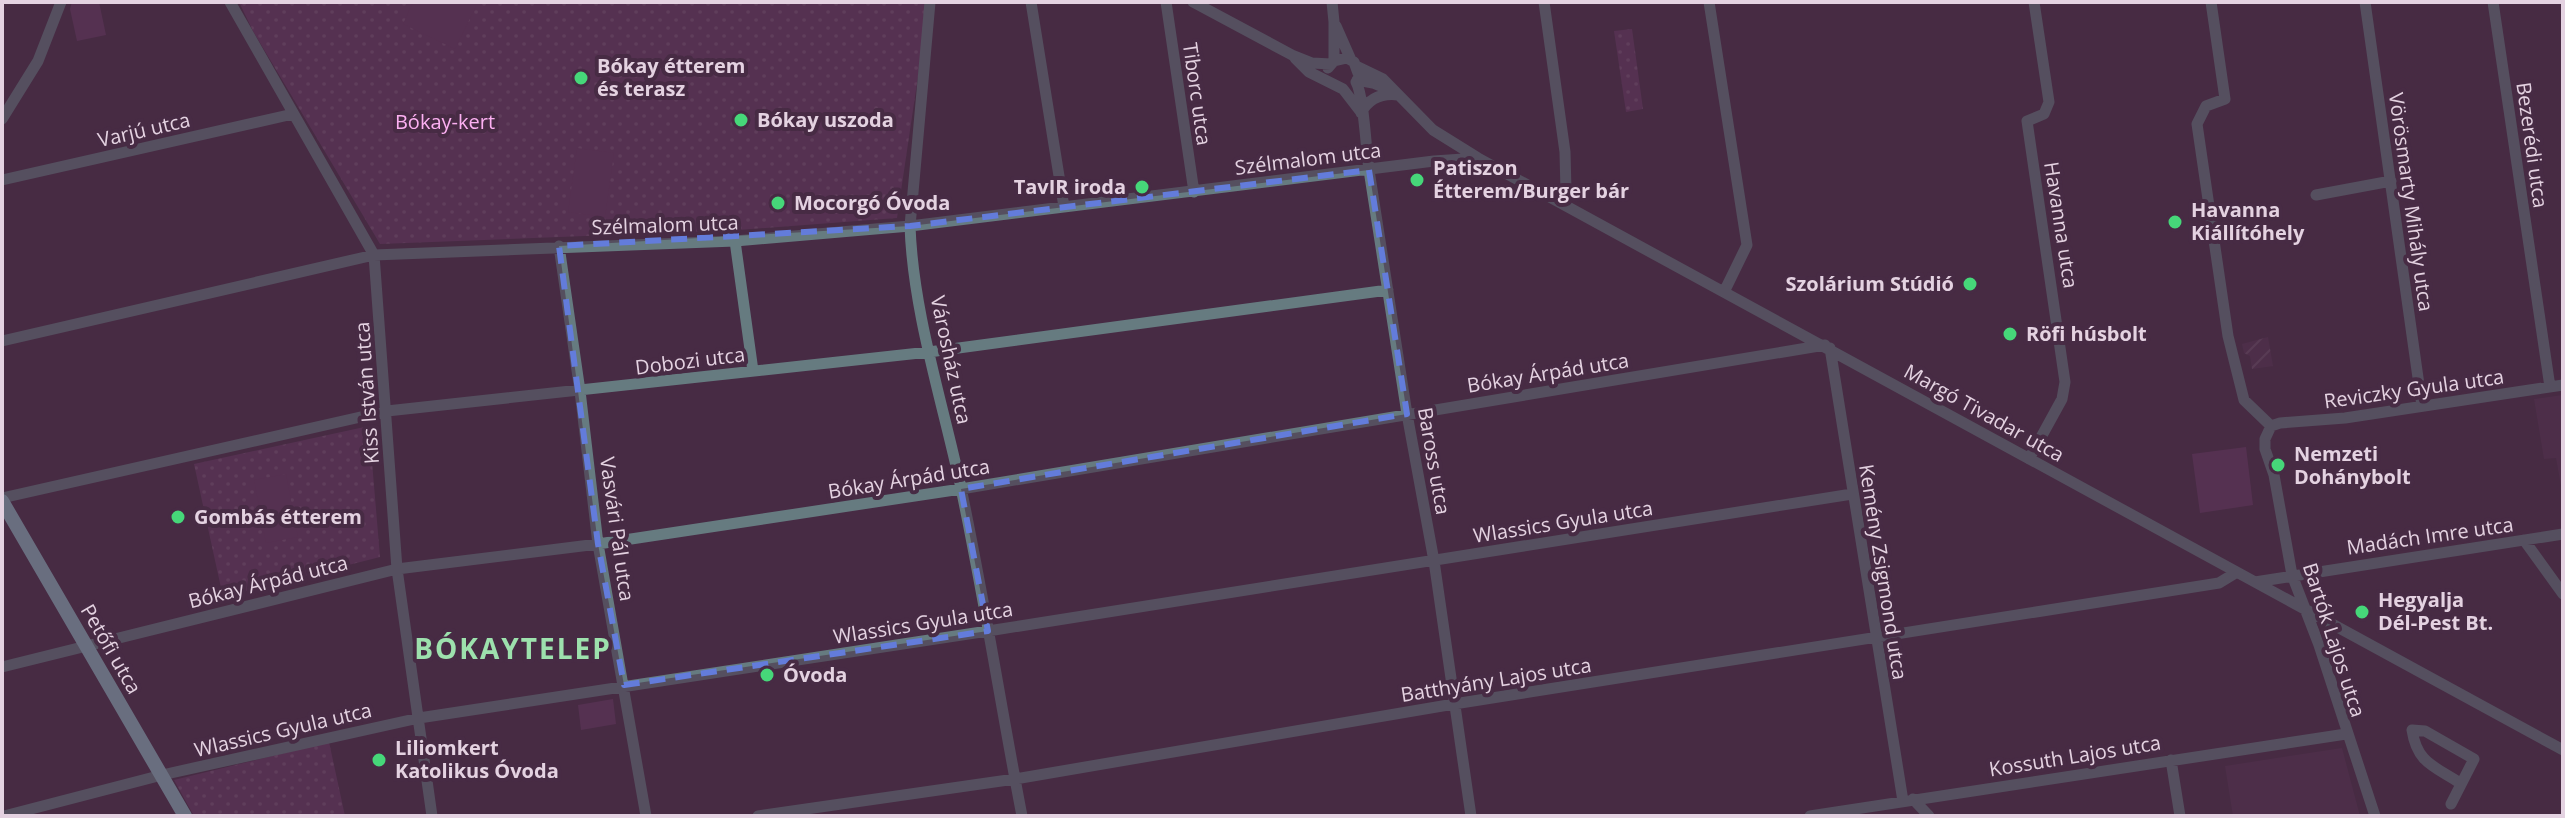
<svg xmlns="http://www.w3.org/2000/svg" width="2565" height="818" font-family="'Open Sans',sans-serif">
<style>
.built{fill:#553250}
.industrial{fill:url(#industrial-furrows)}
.park{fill:url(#park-dots)}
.garden{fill:#673862}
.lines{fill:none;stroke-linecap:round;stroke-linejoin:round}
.minor{stroke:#667b80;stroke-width:11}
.major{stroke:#93bfc8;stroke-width:14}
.marked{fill:none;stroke:#637cdb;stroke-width:6;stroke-dasharray:16 10;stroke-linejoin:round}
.poi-dot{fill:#46d779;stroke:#472b44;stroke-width:3}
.labels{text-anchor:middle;stroke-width:8;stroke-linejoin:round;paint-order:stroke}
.poi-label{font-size:20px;font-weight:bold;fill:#e4d2e1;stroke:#472b44;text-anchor:start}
.street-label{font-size:20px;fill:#e4d2e1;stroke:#472b44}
.park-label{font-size:20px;fill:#fcb0f2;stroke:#472b44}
.district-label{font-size:28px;font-weight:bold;letter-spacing:2px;fill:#9de1ad;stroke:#472b44}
</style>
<defs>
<pattern id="industrial-furrows" width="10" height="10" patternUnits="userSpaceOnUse" patternTransform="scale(2)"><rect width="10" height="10" fill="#553250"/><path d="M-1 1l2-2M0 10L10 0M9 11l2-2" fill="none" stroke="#6d4f69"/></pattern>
<pattern id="park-dots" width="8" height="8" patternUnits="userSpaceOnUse" patternTransform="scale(2)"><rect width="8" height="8" fill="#673862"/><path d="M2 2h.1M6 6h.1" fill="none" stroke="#7d5478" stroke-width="1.8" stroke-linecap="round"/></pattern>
</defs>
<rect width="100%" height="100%" fill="#472b44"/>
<!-- built -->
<path class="built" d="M2563,395v102l-7,-39 -12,1 -10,-60z
M2342,748l18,68h-127l-8,-50z"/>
<!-- industrial -->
<path class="industrial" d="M2268,337l5,29 -21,3 -2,-13 -6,-3 -2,-9z"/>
<!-- park -->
<path class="park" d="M239,2h690l-32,216 -159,12 -358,14 -127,-213z
M1632,29l11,80 -17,3 -12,-81z
M369,426l11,131 -157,40 -29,-133z
M329,742l16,74h-151l-20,-36z"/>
<!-- garden -->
<path class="garden" d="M72,2h27l7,33 -29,6 -7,-32z
M413,2h65l-23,47 -52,-25z
M577,148l37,5 -9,64 -37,-5z
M2246,447l7,58 -53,8 -8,-59z
M286,474l12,63 -32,6 -12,-63z
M613,699l3,25 -35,6 -3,-25z"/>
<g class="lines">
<!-- minor -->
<path class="minor" d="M230,2l144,253 23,314 35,247
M930,2l-20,224c3,87 33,177 51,262 23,109 40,219 61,328
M1031,2l33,205
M1166,2l28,190
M1193,2l99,53 20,8 19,1
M1332,2l2,20v39
M1544,2l21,150 1,39 -3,12
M1709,2l38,243 -23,47
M2211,2l14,97 -19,7 -9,18 31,212 16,64 27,26
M2365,2l57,404
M2493,2l57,385
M1336,26l15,34
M1295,58l14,14 34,17 17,22
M1356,66l27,13 50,51 45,28 1085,592
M1328,68l6,-7 13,-3 7,4 4,11
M1357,80l16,3 17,7
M1356,82c8,14 10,68 13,88l38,244 27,147 37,255
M1361,113c8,-15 21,-20 37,-18
M2,119l36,-58 23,-59
M2,180l291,-66
M2316,195l75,-14
M735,241l18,130
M559,246l21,145 18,153 48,272
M2,341l372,-86 361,-14 175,-15 524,-65 44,-3
M1830,348l73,453
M2271,426l-6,13v10l9,26 18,100 27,70 56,171
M2271,426l9,-3 65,-5 218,-33
M2029,459l33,-60 3,-17 -38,-261 17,-7 5,-12 -15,-100
M2,498l385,-87 542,-59 459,-62
M2524,540l39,54
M2255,582l308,-48
M2,667l395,-98 201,-25 363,-55 864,-144
M2171,760l9,56
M1913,799l16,17
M2451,804l23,-45 -49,-28 -13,-1c5,33 22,36 48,53
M4,816l158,-41 257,-57 569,-87 864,-137
M758,816l257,-37 439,-75 765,-121 18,-11
M1810,816l536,-82"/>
<!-- major -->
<path class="major" d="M2,501l183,315"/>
</g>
<!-- marked area -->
<path d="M0 0H2565V818H0ZM1369,170l38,244 -446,75 27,142 -364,54 -26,-141 -39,-298 351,-20z" fill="#472b44" fill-opacity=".55" fill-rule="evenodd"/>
<path class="marked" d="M1369,170l38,244 -446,75 27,142 -364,54 -26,-141 -39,-298 351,-20z"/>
<!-- markers -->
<g class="poi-dot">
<circle cx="581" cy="78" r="8"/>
<circle cx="741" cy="120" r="8"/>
<circle cx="1417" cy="180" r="8"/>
<circle cx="1142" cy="187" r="8"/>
<circle cx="778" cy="203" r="8"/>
<circle cx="2175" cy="222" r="8"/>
<circle cx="1970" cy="284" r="8"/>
<circle cx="2010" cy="334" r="8"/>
<circle cx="2278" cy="465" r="8"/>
<circle cx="178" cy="517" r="8"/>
<circle cx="2362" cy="612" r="8"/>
<circle cx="767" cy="675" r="8"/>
<circle cx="379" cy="760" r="8"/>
</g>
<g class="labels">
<!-- poi labels -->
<g class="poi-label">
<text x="597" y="73">Bókay étterem<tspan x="597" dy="23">és terasz</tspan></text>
<text x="757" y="127">Bókay uszoda</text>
<text x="1433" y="175">Patiszon<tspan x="1433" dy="23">Étterem/Burger bár</tspan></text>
<text x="1126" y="194" text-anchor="end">TavIR iroda</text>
<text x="794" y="210">Mocorgó Óvoda</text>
<text x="2191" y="217">Havanna<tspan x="2191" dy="23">Kiállítóhely</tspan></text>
<text x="1954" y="291" text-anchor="end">Szolárium Stúdió</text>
<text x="2026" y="341">Röfi húsbolt</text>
<text x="2294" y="461">Nemzeti<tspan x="2294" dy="23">Dohánybolt</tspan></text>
<text x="194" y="524">Gombás étterem</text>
<text x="2378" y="607">Hegyalja<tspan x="2378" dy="23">Dél-Pest Bt.</tspan></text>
<text x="783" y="682">Óvoda</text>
<text x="395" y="755">Liliomkert<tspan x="395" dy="23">Katolikus Óvoda</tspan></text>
</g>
<!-- street labels -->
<g class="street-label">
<text transform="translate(1197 94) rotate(82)" y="7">Tiborc utca</text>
<text transform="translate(144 130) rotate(-13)" y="7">Varjú utca</text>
<text transform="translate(2532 145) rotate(82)" y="7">Bezerédi utca</text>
<text transform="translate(1308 159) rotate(-7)" y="7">Szélmalom utca</text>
<text transform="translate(2411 202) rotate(82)" y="7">Vörösmarty Mihály utca</text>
<text transform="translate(665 225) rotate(-2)" y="7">Szélmalom utca</text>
<text transform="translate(2061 225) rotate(81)" y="7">Havanna utca</text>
<text transform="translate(951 360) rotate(78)" y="7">Városház utca</text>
<text transform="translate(690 361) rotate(-7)" y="7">Dobozi utca</text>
<text transform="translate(1548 373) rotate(-9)" y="7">Bókay Árpád utca</text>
<text transform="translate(2414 389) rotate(-8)" y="7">Reviczky Gyula utca</text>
<text transform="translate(367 393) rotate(-94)" y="7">Kiss István utca</text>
<text transform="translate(1984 413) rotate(29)" y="7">Margó Tivadar utca</text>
<text transform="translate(1434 461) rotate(80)" y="7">Baross utca</text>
<text transform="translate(909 479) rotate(-9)" y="7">Bókay Árpád utca</text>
<text transform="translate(1563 522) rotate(-9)" y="7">Wlassics Gyula utca</text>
<text transform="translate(617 529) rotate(82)" y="7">Vasvári Pál utca</text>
<text transform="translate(2430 536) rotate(-8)" y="7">Madách Imre utca</text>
<text transform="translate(1883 572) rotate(81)" y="7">Kemény Zsigmond utca</text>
<text transform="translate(268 582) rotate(-14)" y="7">Bókay Árpád utca</text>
<text transform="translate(923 623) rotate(-9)" y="7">Wlassics Gyula utca</text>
<text transform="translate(2334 640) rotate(72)" y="7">Bartók Lajos utca</text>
<text transform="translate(111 649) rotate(60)" y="7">Petőfi utca</text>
<text transform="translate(1496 680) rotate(-9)" y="7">Batthyány Lajos utca</text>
<text transform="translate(283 730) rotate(-13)" y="7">Wlassics Gyula utca</text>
<text transform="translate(2075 756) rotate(-9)" y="7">Kossuth Lajos utca</text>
</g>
<!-- park labels -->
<g class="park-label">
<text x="445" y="129">Bókay-kert</text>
</g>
<!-- district labels -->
<g class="district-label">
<text x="513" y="659">BÓKAYTELEP</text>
</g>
</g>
<!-- border -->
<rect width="2565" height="818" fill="none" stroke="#e4d2e1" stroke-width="8"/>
</svg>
